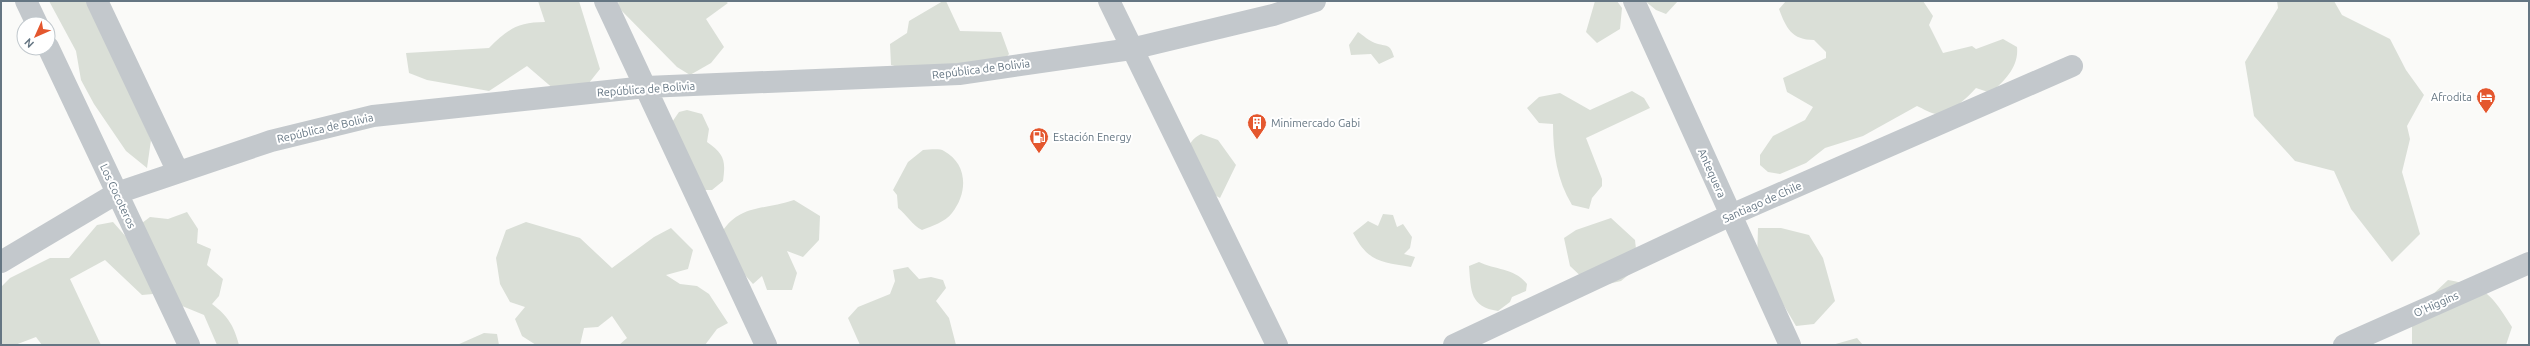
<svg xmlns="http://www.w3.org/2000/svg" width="2530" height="346" font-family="Ubuntu,sans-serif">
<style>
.green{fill:#dadfd7}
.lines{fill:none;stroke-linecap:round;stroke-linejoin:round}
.minor{stroke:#c3c8cc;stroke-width:22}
.labels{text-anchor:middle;stroke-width:4;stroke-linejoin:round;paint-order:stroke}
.street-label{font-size:11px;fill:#657683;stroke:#fff}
.poi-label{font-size:11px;fill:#657683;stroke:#fff;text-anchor:start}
</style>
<rect width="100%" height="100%" fill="#fafaf8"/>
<!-- green -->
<path class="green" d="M49,1h39l63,139 -4,28 -21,-17 -32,-47 -13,-24 -5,-29z
M538,1h41l21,68 -19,24 -26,-3 -28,-24 -38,25 -62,-11 -18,-7 -3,-20 83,-5c19,-19 29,-26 56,-26z
M618,1h107l3,2 -22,16 18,28 -13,16 -21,12 -13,-8 -58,-59z
M943,1h3l14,30 41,1 8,22 -16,20 -80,-3 -22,-6 -1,-21 17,-11 2,-12z
M1595,1h22l5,7 -2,21 -23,14 -11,-11z
M1645,1h33l-12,13 -10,-4z
M1786,1h137l10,15 -4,9 14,28 29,-7 4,3 27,-10 14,8c2,20 -12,33 -26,46l-15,-5c-10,11 -24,24 -39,26 -6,0 -15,-6 -20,-8l-54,30 -38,12 -19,15 -26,11 -12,-2 -8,-7v-10l13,-19 32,-16 8,-13 -26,-15 -4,-14 43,-20v-6l-12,-12c-22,0 -28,-12 -35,-31z
M2277,1h57l8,14 48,24 16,31 18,25 -17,31 3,13 -8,33 18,62 -28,28 -41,-53 -17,-38 -39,-10 -41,-45 -9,-54 33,-54z
M1358,32c5,3 11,9 17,11 12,4 15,0 19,14l-15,7 -8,-10 -20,1 -2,-10z
M1632,91l12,7 6,10 -64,30 16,41v7l-10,12 -3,11 -17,-4c-15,-25 -19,-52 -19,-81l-14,-1 -12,-15 12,-11 21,-4 30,17z
M687,110l15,4 7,15 -2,13c17,12 19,18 16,39l-11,9h-9l-33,-65 9,-13z
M1201,134l17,6 18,25 -16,33 -36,-20c2,-17 0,-36 17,-44z
M923,150c6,0 16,-2 21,1 24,13 24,42 8,62 -7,9 -20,13 -30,17 -10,-5 -15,-15 -24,-22l-1,-13 -4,-5 15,-28z
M794,200l26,16 -1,24 -16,17 -16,-6 10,22 -5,17h-25l-5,-14 -9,8 -9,-10 -22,-42c18,-28 43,-22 72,-32z
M187,212l11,17 -1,14 14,6 -4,16 16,14 -4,17 -7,8c16,12 22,22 27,41h-22l-13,-30 -51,-21 -11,1 -37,-35 -35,19 31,66h-59l-6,-8 -21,8h-14v-58l9,-9 40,-20h19l28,-33 16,-3 15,17 10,-13 12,-9 18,2z
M1383,214l10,1 4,12 6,-3 9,13 -2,11 -6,6 11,3 -4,10c-30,-5 -43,-5 -58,-34l15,-12 10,5z
M1611,218l24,22 3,27 -17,14 -17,4 -15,-1 -19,-18 -6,-28 12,-8z
M526,222l54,16 32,30 42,-31 17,-9 22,22 -5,19 -22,6 14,9 17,2 12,8 19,29 -11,6 -12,16h-86l8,-7 -15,-22 -14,11 -14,1 -4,17h-44l-14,-9 -7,-17 10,-12 -15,-5 -10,-18 -4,-26 10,-28z
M1758,228h23l28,7 14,23 12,43 -21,23 -18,2 -39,-66z
M1479,262c16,8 36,6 48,22l-1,7 -14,6 -2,5 -12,9c-28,-4 -27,-20 -29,-45z
M908,267l11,12 12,-2 12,3 3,8 -10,13 13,17 7,27h-96l-12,-27 10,-11 32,-13 5,-13 -2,-11z
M2448,280c39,7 43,14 64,47l-6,18h-94v-31z
M484,333l13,1 2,11h-42z
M1857,338l6,7h-31z"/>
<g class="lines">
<!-- minor -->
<path class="minor" d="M26,1l11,23
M97,1l81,171
M605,1l161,344
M1109,1l168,344
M1634,1l156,344
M48,47l141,298
M1,262l116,-69 154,-52 102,-25 273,-29 313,-13 172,-25 142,-34 42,-14
M1454,345l277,-130 341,-149
M2344,345l185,-82"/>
</g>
<!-- icons -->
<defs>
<symbol id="hotel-pin" viewBox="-11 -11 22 30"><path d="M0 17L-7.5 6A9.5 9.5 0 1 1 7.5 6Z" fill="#e4572e" stroke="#fff"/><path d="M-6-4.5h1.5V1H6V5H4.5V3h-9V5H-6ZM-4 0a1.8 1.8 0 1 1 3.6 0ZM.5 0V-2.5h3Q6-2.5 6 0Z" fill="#fff"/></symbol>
<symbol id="building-pin" viewBox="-11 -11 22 30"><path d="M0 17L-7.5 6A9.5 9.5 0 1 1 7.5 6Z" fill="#e4572e" stroke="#fff"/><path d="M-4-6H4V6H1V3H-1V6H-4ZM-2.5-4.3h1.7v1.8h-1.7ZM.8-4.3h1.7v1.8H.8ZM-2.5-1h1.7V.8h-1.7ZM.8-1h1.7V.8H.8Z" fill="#fff"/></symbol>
<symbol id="fuel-pin" viewBox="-11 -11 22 30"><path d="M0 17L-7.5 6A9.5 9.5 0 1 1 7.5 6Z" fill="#e4572e" stroke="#fff"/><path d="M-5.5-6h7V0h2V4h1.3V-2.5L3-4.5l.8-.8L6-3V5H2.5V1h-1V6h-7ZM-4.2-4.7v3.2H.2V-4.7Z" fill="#fff"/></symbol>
</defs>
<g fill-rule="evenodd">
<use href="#hotel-pin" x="2475" y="86" width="22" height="30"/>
<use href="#building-pin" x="1246" y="112" width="22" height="30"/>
<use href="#fuel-pin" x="1028" y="126" width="22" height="30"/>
</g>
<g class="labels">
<!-- street labels -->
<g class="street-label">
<text transform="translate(981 69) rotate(-7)" y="4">República de Bolivia</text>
<text transform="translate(646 89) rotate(-4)" y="4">República de Bolivia</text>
<text transform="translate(325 128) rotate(-13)" y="4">República de Bolivia</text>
<text transform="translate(1712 173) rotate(66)" y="4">Antequera</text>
<text transform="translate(118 196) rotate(65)" y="4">Los Cocoteros</text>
<text transform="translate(1762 202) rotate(-24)" y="4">Santiago de Chile</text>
<text transform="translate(2436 304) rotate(-24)" y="4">O'Higgins</text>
</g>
<!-- poi labels -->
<g class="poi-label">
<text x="2472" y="101" text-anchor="end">Afrodita</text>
<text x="1271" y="127">Minimercado Gabi</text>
<text x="1053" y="141">Estación Energy</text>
</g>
</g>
<!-- border -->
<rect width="2530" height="346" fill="none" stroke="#657683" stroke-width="4"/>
<!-- north arrow -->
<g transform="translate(36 36) rotate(225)"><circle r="19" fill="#ffffff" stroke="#c1c8cd"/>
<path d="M0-3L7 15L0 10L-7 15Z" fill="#e4572e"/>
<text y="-6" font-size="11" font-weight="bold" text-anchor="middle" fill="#657683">N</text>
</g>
</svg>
